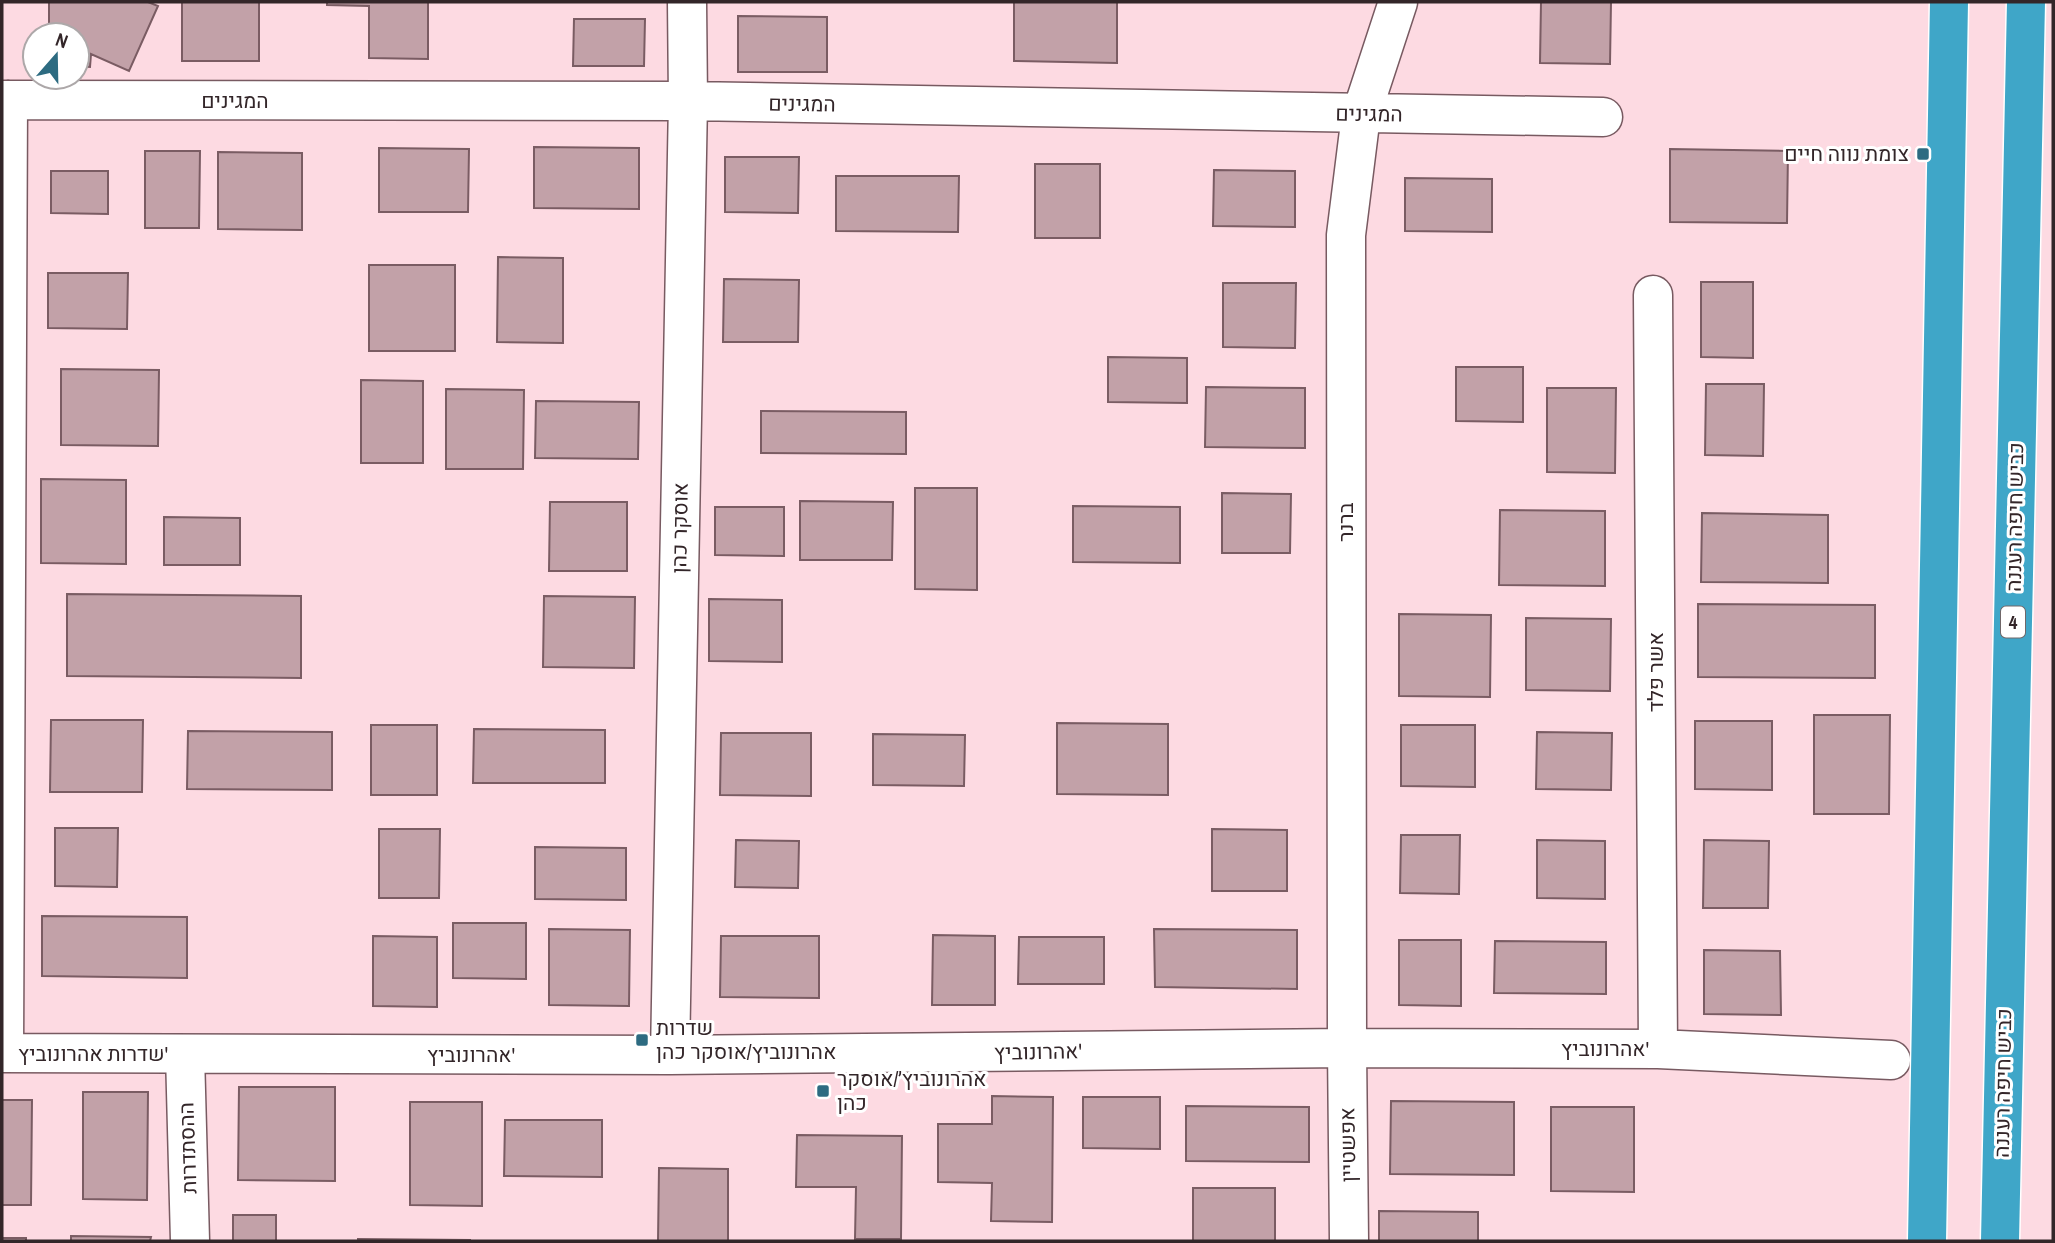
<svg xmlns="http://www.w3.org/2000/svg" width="2055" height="1243" font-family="'Archivo Narrow',Heebo,sans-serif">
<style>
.building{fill:#c2a1a8;stroke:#7a5c63;stroke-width:2}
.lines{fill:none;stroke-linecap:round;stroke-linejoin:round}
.minor-casing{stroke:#785a61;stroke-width:41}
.highway-casing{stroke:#fff;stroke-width:41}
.minor{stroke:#fff;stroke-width:38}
.highway{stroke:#3fa6c8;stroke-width:38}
.poi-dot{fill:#2d6b81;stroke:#fff;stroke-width:2.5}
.labels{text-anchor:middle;stroke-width:6;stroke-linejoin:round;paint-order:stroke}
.shield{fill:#fff;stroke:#706769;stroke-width:2}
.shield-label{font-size:19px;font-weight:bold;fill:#332629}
.street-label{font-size:21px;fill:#332629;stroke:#fff}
.poi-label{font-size:21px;fill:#332629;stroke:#fff;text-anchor:start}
</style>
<rect width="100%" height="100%" fill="#fddae2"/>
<!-- building -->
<path class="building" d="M49,2h99l10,4 -29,65 -38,-17 -1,13 -13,-1v-31h-28z
M182,2h77v59h-77z
M327,2h101v57l-59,-1v-52l-42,-1z
M1014,2h103v61l-103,-2z
M1541,2h70l-1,62 -70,-1z
M738,16l89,1v55h-89z
M574,19h71l-1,47h-71z
M534,147l105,1v61l-105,-1z
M379,148l90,1 -1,63h-89z
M1670,149l118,2 -1,72 -117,-1z
M145,151h55l-1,77h-54z
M218,152l84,1v77l-84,-1z
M725,157h74l-1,56 -73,-1z
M1035,164h65v74h-65z
M1214,170l81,1v56l-82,-1z
M51,171h57v43l-57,-1z
M836,176h123l-1,56 -122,-1z
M1405,178l87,1v53l-87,-1z
M498,257l65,1v85l-66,-1z
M369,265h86v86h-86z
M48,273h80l-1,56 -79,-1z
M724,279l75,1 -1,62h-75z
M1701,282h52v76l-52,-1z
M1223,283h73l-1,65 -72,-1z
M1108,357l79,1v45l-79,-1z
M1456,367h67v55l-67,-1z
M61,369l98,1 -1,76 -97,-1z
M361,380l62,1v82h-62z
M1706,384h58l-1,72 -58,-1z
M1206,387l99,1v60l-100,-1z
M1547,388h69l-1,85 -68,-1z
M446,389l78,1 -1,79h-77z
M536,401l103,1 -1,57 -103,-1z
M761,411l145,1v42l-145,-1z
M41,479l85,1v84l-85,-1z
M915,488h62v102l-62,-1z
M1222,493l69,1 -1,59h-68z
M800,501l93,1 -1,58h-92z
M550,502h77v69h-78z
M1073,506l107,1v56l-107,-1z
M715,507h69v49l-69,-1z
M1500,510l105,1v75l-106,-1z
M1702,513l126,2v68l-127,-1z
M164,517l76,1v47h-76z
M67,594l234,2v82l-234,-2z
M544,596l91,1 -1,71 -91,-1z
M709,599l73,1v62l-73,-1z
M1698,604l177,1v73l-177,-1z
M1399,614l92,1 -1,82 -91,-1z
M1526,618l85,1 -1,72 -84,-1z
M1814,715h76l-1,99h-75z
M51,720h92l-1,72h-92z
M1695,721h77v69l-77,-1z
M1057,723l111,1v71l-111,-1z
M371,725h66v70h-66z
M1401,725h74v62l-74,-1z
M474,729l131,1v53h-132z
M188,731l144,1v58l-145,-1z
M1537,732l75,1 -1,57 -75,-1z
M721,733h90v63l-91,-1z
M873,734l92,1 -1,51 -91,-1z
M55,828h63l-1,59 -62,-1z
M379,829h61l-1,69h-60z
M1212,829l75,1v61h-75z
M1401,835h59l-1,59 -59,-1z
M736,840l63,1 -1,47 -63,-1z
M1537,840l68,1v58l-68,-1z
M1704,840l65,1 -1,67h-65z
M535,847l91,1v52l-91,-1z
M42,916l145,1v61l-145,-2z
M453,923h73v56l-73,-1z
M549,929l81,1 -1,76 -80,-1z
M1154,929l143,1v59l-142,-2z
M933,935l62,1v69h-63z
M373,936l64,1v70l-64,-1z
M721,936h98v62l-99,-1z
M1019,937h85v47h-86z
M1399,940h62v66l-62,-1z
M1495,941l111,1v52l-112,-1z
M1704,950l76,1 1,64 -77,-1z
M239,1087h96v94l-97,-1z
M83,1092h65l-1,108 -64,-1z
M992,1096l61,1 -1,125 -61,-1 1,-38 -54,-1v-58h54z
M1083,1097h77v52l-77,-1z
M2,1100h30l-1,105h-29z
M1391,1101l123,1v73l-124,-1z
M410,1102h72v104l-72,-1z
M1186,1106l123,1v55l-123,-1z
M1551,1107h83v85l-83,-1z
M505,1120h97v57l-98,-1z
M797,1135l105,1 -1,103h-46l1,-52h-60z
M659,1168l69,1v72h-70z
M1193,1188h82v53h-82z
M1379,1211l99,1v29h-99z
M233,1215h43v26h-43z
M71,1236l80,1 -1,4h-79z
M2,1238h24v3h-24z
M358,1239l112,1v1h-112z"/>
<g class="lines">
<defs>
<path id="minor" d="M2,100l686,1 915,16
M1653,295l5,754
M2,1053l668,2 677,-7 311,1 233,11
M4,1053l4,-953
M185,1054l5,187
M670,1055l18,-954 -1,-99
M1349,1241l-2,-193 -1,-813 15,-120 37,-113"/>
<path id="highway" d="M1927,1241l22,-1239
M2000,1241l26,-1239"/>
</defs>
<!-- minor casing -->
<use href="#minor" class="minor-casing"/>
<!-- highway casing -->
<use href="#highway" class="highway-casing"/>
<!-- minor -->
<use href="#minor" class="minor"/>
<!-- highway -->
<use href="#highway" class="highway"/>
</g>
<!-- markers -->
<g class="poi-dot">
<rect x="1916" y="147" width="14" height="14" rx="3.5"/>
<rect x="635" y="1033" width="14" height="14" rx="3.5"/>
<rect x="816" y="1084" width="14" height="14" rx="3.5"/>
</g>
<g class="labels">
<!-- shield labels -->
<rect class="shield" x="2001" y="606.5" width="24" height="31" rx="5"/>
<g class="shield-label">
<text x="2013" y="629">4</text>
</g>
<!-- street labels -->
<g class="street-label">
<text x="235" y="108">המגינים</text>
<text transform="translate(802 104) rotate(1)" y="7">המגינים</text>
<text transform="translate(1369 114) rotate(1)" y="7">המגינים</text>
<text transform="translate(2015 517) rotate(-89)" y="7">כביש חיפה רעננה</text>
<text transform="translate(1346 522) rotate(-90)" y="7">ברנר</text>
<text transform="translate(680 528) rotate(-89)" y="7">אוסקר כהן</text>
<text transform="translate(1656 672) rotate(-90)" y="7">אשר פלד</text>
<text x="1605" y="1056">אהרונוביץ'</text>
<text transform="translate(1038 1052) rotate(-1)" y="7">אהרונוביץ'</text>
<text x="93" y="1061">שדרות אהרונוביץ'</text>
<text x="471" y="1062">אהרונוביץ'</text>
<text transform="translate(2003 1083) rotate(-89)" y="7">כביש חיפה רעננה</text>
<text transform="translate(1348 1145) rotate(-91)" y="7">אפשטיין</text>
<text transform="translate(188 1148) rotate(-92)" y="7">ההסתדרות</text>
</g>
<!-- poi labels -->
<g class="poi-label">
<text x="1909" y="161" text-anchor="end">צומת נווה חיים</text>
<text x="656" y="1035">שדרות<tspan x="656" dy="24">אהרונוביץ/אוסקר כהן</tspan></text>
<text x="837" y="1086">אהרונוביץ׳/אוסקר<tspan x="837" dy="24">כהן</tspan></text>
</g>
</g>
<!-- border -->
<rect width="2055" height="1243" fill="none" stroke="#332629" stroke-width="7"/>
<!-- north arrow -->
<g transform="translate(56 56) rotate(20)"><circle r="33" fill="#ffffff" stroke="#ada8a9" stroke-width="2"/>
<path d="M0-5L12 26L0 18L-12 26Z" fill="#2d6b81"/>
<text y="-10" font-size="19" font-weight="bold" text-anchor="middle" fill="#332629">N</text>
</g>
</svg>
